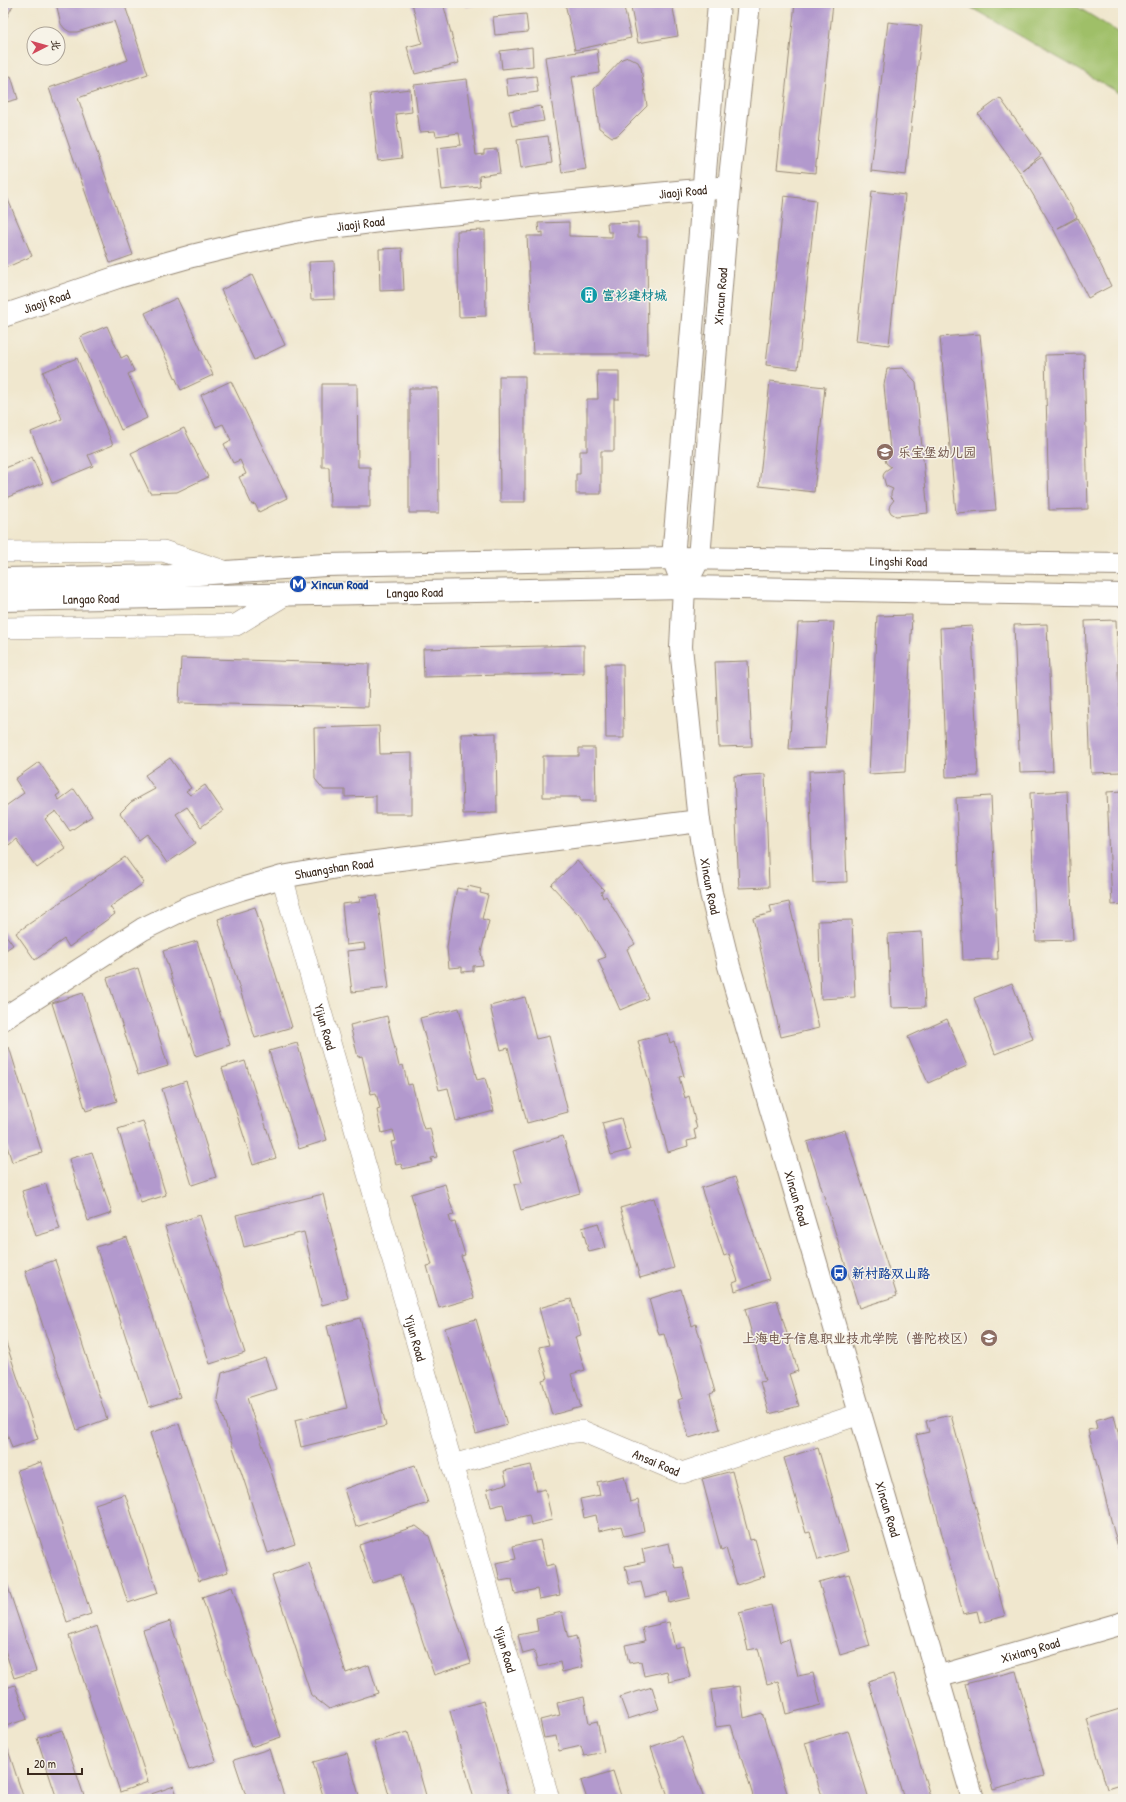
<svg xmlns="http://www.w3.org/2000/svg" width="1126" height="1802" font-family="'Patrick Hand','LXGW WenKai TC',sans-serif">
<style>
.green{fill:#9fbf67;stroke:#6d7442}
.building{fill:#b299cd}
.lines{fill:none;stroke-linecap:round;stroke-linejoin:round}
.minor-casing{stroke:#968876;stroke-width:22}
.tertiary-casing{stroke:#968876;stroke-width:24}
.secondary-casing{stroke:#968876;stroke-width:24}
.minor{stroke:#fff;stroke-width:21}
.tertiary{stroke:#fff;stroke-width:22}
.secondary{stroke:#fff;stroke-width:22}
.labels{text-anchor:middle;stroke-width:3;stroke-linejoin:round;paint-order:stroke}
.street-label{font-size:13px;fill:#3b2a1e;stroke:#f7f3e8}
.culture-label{font-size:13px;font-weight:bold;fill:#0d838f;stroke:#f7f3e8;text-anchor:start}
.education-label{font-size:13px;font-weight:bold;fill:#785e54;stroke:#f7f3e8;text-anchor:start}
.transit-label{font-size:13px;font-weight:bold;fill:#164399;stroke:#f7f3e8;text-anchor:start}
</style>
<rect width="100%" height="100%" fill="#f7f3e8"/>
<filter id="ink" filterUnits="userSpaceOnUse"><feTurbulence type="fractalNoise" baseFrequency=".025" numOctaves="2"/><feDisplacementMap in="SourceGraphic" scale="8" xChannelSelector="R" yChannelSelector="G"/><feConvolveMatrix kernelMatrix="1 2 1 2 8 2 1 2 1" color-interpolation-filters="sRGB"/></filter>
<filter id="wash" filterUnits="userSpaceOnUse"><feTurbulence type="fractalNoise" baseFrequency=".012" numOctaves="4" result="noise"/><feDisplacementMap in="SourceGraphic" scale="16" xChannelSelector="R" yChannelSelector="G"/><feGaussianBlur stdDeviation="0.9" result="paint"/><feColorMatrix in="noise" values="0 0 0 0 0 0 0 0 0 0 0 0 0 0 0 0 0 1.4 0 .05"/><feComposite in="paint" operator="in"/></filter>
<g filter="url(#wash)">
<rect width="100%" height="100%" fill="#f0e7ce"/>
<!-- green -->
<path class="green" d="M963,3h108l52,32v60z"/>
<g id="blocks">
<!-- building -->
<path class="building" d="M3,3h11l-11,22z
M56,3h68l24,71 -70,24 55,157 -23,8 -61,-175 79,-28 -14,-39 -37,11h-7l-5,-3 -4,-5z
M412,3h31l16,60 -44,11 -8,-27 15,-4z
M465,3h15v1l-14,3z
M565,3h58l8,35 -56,12z
M630,3h42l6,33 -40,7z
M795,3h38l-18,170 -38,-4z
M526,14l2,18 -33,3 -2,-18z
M888,22l34,4 -16,149 -35,-4z
M532,47l1,19 -31,3 -2,-18z
M597,49l3,24 -28,4 14,92 -24,4 -17,-116z
M628,57l10,5 3,6 6,38 -28,28 -3,2 -4,1 -13,-9 -5,-39 28,-30z
M11,76l7,23 -15,4v-25z
M536,76l2,16 -30,4 -2,-17z
M467,79l9,76 8,-1v-4l13,-1 3,24 -21,3 1,10 -38,4 -5,-42 24,-3 -2,-12 -23,3 -1,-5 -15,1 -6,-47z
M410,89l2,23 -16,2 6,44 -24,3 -8,-67z
M1000,98l41,57 -19,15 20,-13 35,60 -19,11 20,-10 33,68 -23,12 -34,-68 -35,-59 -41,-57z
M541,106l3,15 -32,5 -3,-15z
M548,136l4,27 -31,5 -4,-28z
M3,188l29,68 -29,13z
M872,191l33,4 -16,150 -33,-4z
M784,196l32,4 -18,169 -32,-4z
M569,222v14l43,1v-5h-4l-1,-9 31,-1v15h9l1,117h-115l-6,-118h16v-4l-4,1 -1,-10z
M485,230l1,86 -27,1 -2,-86z
M402,248l2,42 -24,1 -1,-42z
M334,261l1,38 -24,1 -2,-38z
M252,275l33,70 -31,15 -33,-70z
M177,298l36,77 -32,15 -36,-77z
M107,326l14,32 6,-3 7,16 -6,3 19,44 -26,12 -41,-93z
M980,334l16,176 -40,3 -16,-176z
M1084,354l4,155 -39,1 -4,-155z
M77,358l36,87 -25,10 5,11 -41,17 -21,-51 31,-13 -19,-47z
M903,368l13,14 12,131 -32,3 -5,-3 -2,-4 1,-4 4,-5 -3,-3v-4l2,-4 -7,-3 -3,-10 2,-5 6,-4 -5,-4 -1,-4v-4l5,-5 -6,-65 3,-16z
M597,371h22v28h-5v52h-13v43h-25v-20h4v-23h7v-52h11z
M499,376h26v126h-25z
M231,381l56,117 -28,14 -4,-8 -3,1 -13,-28 7,-3 -6,-14 -7,3 -9,-19 7,-4 -8,-16 -7,3 -15,-32z
M770,381l55,6 -11,105 -55,-6z
M322,384h35l1,83h12v40h-40l-1,-40h-7z
M409,388h29l1,125h-30z
M184,428l24,49 -31,15 -27,1 -19,-40z
M32,457l11,26 -40,16v-30z
M912,615l-7,157 -36,2 8,-158z
M1116,620l6,152 -31,1 -6,-152z
M834,622l-9,126 -36,1 9,-126z
M1047,624l6,147 -33,1 -6,-147z
M972,626l6,150 -32,1 -6,-149z
M584,645v28l-160,4 -1,-28z
M181,658l188,6 -1,43 -189,-4z
M748,661l4,85 -33,1 -4,-85z
M605,664h18l1,74h-18z
M379,726l1,28 32,-1v61h-36v-18l-31,1v-7h-21l-9,-11 -1,-51z
M496,733l1,80 -34,1 -2,-80z
M579,748h16l1,53h-16v-4h-37v-41h36z
M170,758l21,30 -5,3 4,4 15,-10 18,26 -22,16 -14,-20 -11,7 20,29 -29,20 -20,-29 -8,6 -19,-27 11,-11 24,-13 -10,-14z
M39,762l21,31 -4,3 3,4 15,-11 18,27 -22,15 -14,-20 -11,8 20,29 -28,20 -21,-29 -7,6 -6,-8v-29l21,-15 -9,-14z
M843,770l4,112 -34,1 -4,-112z
M765,774l4,113 -30,1 -5,-112z
M1067,791l6,149 -37,1 -6,-148z
M1123,791v113l-11,1 -5,-113z
M991,796l7,163 -35,1 -7,-162z
M125,857l19,26 -34,24 5,7 -46,33 -5,-8 -29,21 -19,-27z
M577,861l27,29 -3,2 2,6 3,-2 29,48 -8,5 21,49 -28,12 -22,-50 8,-3 -27,-44 -1,1 -27,-29z
M468,886l13,3 -1,4 8,2 -6,24 7,2 -8,31 2,13 -10,1v5l-11,1v-5l-13,1 -2,-20 5,-36 5,-24 10,2z
M377,895l12,93 -37,4 -5,-41 18,-2 -1,-6 -18,2 -4,-41 18,-2 -1,-5z
M789,902l30,126 -38,9 -28,-119 19,-5 -2,-7z
M255,907l37,120 -37,11 -37,-119z
M852,920l3,77 -34,2 -3,-78z
M3,931l10,14 -10,7z
M922,932l3,75 -34,1 -3,-74z
M197,941l33,104 -34,11 -33,-105z
M138,968l30,98 -30,9 -31,-97z
M1012,983l21,56 -38,15 -21,-56z
M83,993l34,108 -31,10 -34,-108z
M525,997l11,42 13,-3 19,76 -41,11 -19,-75 -7,2 -11,-44z
M459,1008l18,72 8,-2 9,33 -38,10 -8,-33 -9,2 -19,-72z
M387,1016l12,50 4,-1 5,20 4,-1 10,39 2,6 6,-1 7,29 -6,1 1,4 -29,7 -2,-5 -5,1 -5,-23 5,-1 -3,-11 -11,3 -5,-23 3,-1 -4,-16 -5,1 -9,-38 -4,1 -8,-32z
M947,1019l20,47 -39,17 -20,-46z
M668,1033l2,10 4,-2 10,35 -5,1 6,21 4,-2 8,33 -3,1 2,9 -9,2 1,5 -20,6 -30,-111z
M297,1043l30,97 -28,9 -30,-98z
M9,1047l33,106 -30,9 -9,-29v-84z
M245,1061l31,97 -23,7 -31,-97z
M186,1081l30,96 -24,8 -30,-96z
M621,1118l9,32 -19,5 -9,-32z
M143,1121l23,74 -25,8 -23,-74z
M845,1130l52,166 -38,12 -52,-166z
M563,1136l17,57 -59,17 -7,-25 8,-2 -9,-32z
M92,1152l20,61 -24,8 -19,-62z
M735,1177l34,102 -34,12 -2,-8 5,-2 -9,-27 -5,2 -23,-68z
M46,1184l14,45 -24,7 -14,-45z
M445,1184l9,31 -5,1 2,7 4,-1 10,33 -4,1 13,42 -35,10 -12,-42 5,-1 -21,-71z
M323,1194l25,104 -26,7 -18,-73 -60,15 -8,-32z
M654,1198l20,70 -34,10 -20,-70z
M200,1215l45,138 -35,11 -45,-137z
M598,1223l7,25 -16,4 -7,-24z
M1123,1230v12l-4,-11z
M127,1237l53,160 -31,10 -53,-160z
M55,1260l52,159 -30,11 -52,-159z
M681,1289l11,37 4,-2 19,68 -5,2 10,35 -31,9 -11,-38 5,-2 -19,-64 -5,1 -10,-36z
M571,1299l10,36 -6,2 10,33 -14,4 10,33 -29,8 -10,-35 6,-2 -9,-31 10,-2 -10,-37z
M777,1300l21,71 -9,3 10,32 -30,8 -9,-32 5,-1 -20,-72z
M360,1318l26,108 -85,21 -6,-27 52,-12 -20,-82z
M476,1319l31,106 -31,9 -31,-106z
M3,1334l35,105 -26,9 -9,-27z
M265,1358l11,31 -29,9 48,146 -27,9 -51,-154 5,-26z
M951,1415l54,201 -25,7 -3,-12 -14,3 -47,-179 13,-3 -3,-11z
M1114,1415l6,25 3,-1 -1,124 -34,-133 9,-2 -2,-8z
M179,1424l49,148 -29,9 -49,-148z
M818,1448l30,103 -30,9 -8,-28 -4,1 -22,-75z
M41,1462l50,152 -24,8 -50,-152z
M415,1465l13,38 -72,24 -12,-38z
M531,1465l6,26 8,-2 7,31 -21,5 -2,-10 -22,5 -4,-16 -12,3 -4,-18 20,-5 -3,-13z
M732,1471l18,69 5,-1 10,37 -28,9 -11,-37 -5,2 -19,-71z
M624,1476l6,26 8,-2 6,31 -20,5 -3,-10 -22,5 -3,-16 -12,3 -4,-19 20,-4 -3,-13z
M125,1494l33,99 -30,10 -33,-99z
M416,1526l13,10 42,127 -37,12 -34,-101 -28,9 -13,-38z
M540,1540l6,26 8,-2 6,31 -21,4 -2,-10 -22,5 -3,-15 -12,2 -4,-18 20,-4 -3,-13z
M669,1543l6,25 8,-1 7,31 -21,5 -2,-11 -22,5 -4,-15 -12,2 -4,-18 20,-4 -3,-13z
M309,1563l37,110 23,-8 9,28 -49,16 -18,-14 -39,-119z
M3,1572l33,99 -22,7 -11,-34z
M849,1574l21,72 -30,9 -21,-73z
M232,1587l49,150 -30,10 -49,-150z
M771,1605l9,37 9,-3 9,37 15,-3 8,32 -35,9 -8,-33 -11,3 -9,-36 -10,2 -9,-37z
M562,1612l6,26 8,-2 7,31 -21,5 -2,-10 -22,5 -4,-16 -11,3 -5,-19 20,-4 -2,-13z
M170,1621l46,140 -27,9 -46,-140z
M669,1622l6,26 8,-2 7,31 -21,5 -2,-11 -23,5 -3,-15 -12,2 -4,-18 20,-4 -3,-13z
M97,1626l51,156 -28,10 -51,-156z
M1016,1671l28,105 -51,14 -28,-106z
M893,1674l38,125h-27l-36,-118z
M15,1685l12,34 -24,8v-38z
M740,1686l4,32 18,-5 27,86h-35l-23,-74 -15,2 -5,-37z
M652,1687l7,22 -31,10 -8,-22z
M584,1697l5,26 8,-2 7,31 -20,4 -3,-10 -22,5 -3,-15 -12,2 -4,-18 20,-5 -3,-12z
M483,1701l27,98h-36l-24,-88z
M1123,1708v76l-16,5 -20,-70z
M62,1730l23,69h-28l-20,-61z
M848,1730l21,69h-46l-18,-56z
M408,1732l19,67h-37l-16,-57z
M682,1736l22,63h-35l-18,-52z
M7,1747l17,52h-21v-51z
M269,1749l16,50h-38l-13,-39z
M347,1753l13,46h-36l-11,-37z
M613,1771l9,28h-35l-6,-18z
M174,1786l4,13h-41z"/>
</g>
</g>
<g filter="url(#ink)">
<use href="#blocks" fill-opacity="0" stroke="#968876" stroke-width="1"/>
<g class="lines">
<defs>
<g id="minor">
<path d="M3,552l160,-1 64,21"/>
<path d="M3,628l233,-3 49,-30"/>
<path id="s1" d="M282,877l267,922"/>
<path id="s2" d="M452,1465l115,-32 15,-2 100,42 178,-59"/>
</g>
<g id="tertiary">
<path id="s3" d="M3,316l115,-39 74,-21 58,-14 66,-13 71,-9 342,-33"/>
<path id="s4" d="M3,1019l140,-90 45,-22 53,-18 41,-12 55,-10 362,-46"/>
<path id="s5" d="M937,1677l186,-54"/>
</g>
<g id="secondary">
<path id="s6" d="M719,3l-46,555 11,29 -3,60 18,174 12,72 18,73 244,833"/>
<path id="s7" d="M693,570l6,-12 30,-371 20,-184"/>
<path id="s8" d="M3,579l167,-3 155,-11 348,-7 450,6"/>
<path id="s9" d="M3,600l681,-13 439,8"/>
</g>
</defs>
<!-- minor casing -->
<use href="#minor" class="minor-casing"/>
<!-- tertiary casing -->
<use href="#tertiary" class="tertiary-casing"/>
<!-- secondary casing -->
<use href="#secondary" class="secondary-casing"/>
<!-- minor -->
<use href="#minor" class="minor"/>
<!-- tertiary -->
<use href="#tertiary" class="tertiary"/>
<!-- secondary -->
<use href="#secondary" class="secondary"/>
</g>
</g>
<!-- icons -->
<defs>
<symbol id="building-disc" viewBox="-11 -11 22 22"><circle r="9.5" fill="#0f9aa8" stroke="#f7f3e8"/><path d="M-4-6H4V6H1V3H-1V6H-4ZM-2.5-4.3h1.7v1.8h-1.7ZM.8-4.3h1.7v1.8H.8ZM-2.5-1h1.7V.8h-1.7ZM.8-1h1.7V.8H.8Z" fill="#fff"/></symbol>
<symbol id="school-disc" viewBox="-11 -11 22 22"><circle r="9.5" fill="#8d6e63" stroke="#f7f3e8"/><path d="M0-5L7-2L0 1L-7-2ZM-4 1L0 2.5L4 1V4Q0 6-4 4Z" fill="#fff"/></symbol>
<symbol id="metro-disc" viewBox="-11 -11 22 22"><circle r="9.5" fill="#1a4fb4" stroke="#f7f3e8"/><path d="M-5.5 5V-5H-3L0 0L3-5H5.5V5H3V-.5L0 4L-3-.5V5Z" fill="#fff"/></symbol>
<symbol id="bus-disc" viewBox="-11 -11 22 22"><circle r="9.5" fill="#1a4fb4" stroke="#f7f3e8"/><path d="M-5-6H5V4H4V6H2V4H-2V6H-4V4H-5ZM-3.5-4V0h7V-4ZM-3.5 1.2v1.5H-2V1.2ZM2 1.2v1.5H3.5V1.2Z" fill="#fff"/></symbol>
<symbol id="university-disc" viewBox="-11 -11 22 22"><circle r="9.5" fill="#8d6e63" stroke="#f7f3e8"/><path d="M0-5L7-2L0 1L-7-2ZM-4 1L0 2.5L4 1V4Q0 6-4 4Z" fill="#fff"/></symbol>
</defs>
<g fill-rule="evenodd">
<use href="#building-disc" x="579" y="285" width="20" height="20"/>
<use href="#school-disc" x="875" y="442" width="20" height="20"/>
<use href="#metro-disc" x="288" y="574" width="20" height="20"/>
<use href="#bus-disc" x="829" y="1263" width="20" height="20"/>
<use href="#university-disc" x="979" y="1328" width="20" height="20"/>
</g>
<g class="labels">
<!-- street labels -->
<g class="street-label">
<text dy="5" stroke="none"><textPath href="#s3" startOffset="694">Jiaoji Road</textPath></text>
<text dy="5" stroke="none"><textPath href="#s3" startOffset="370">Jiaoji Road</textPath></text>
<text dy="5" stroke="none"><textPath href="#s7" startOffset="276">Xincun Road</textPath></text>
<text dy="5" stroke="none"><textPath href="#s3" startOffset="46">Jiaoji Road</textPath></text>
<text dy="5" stroke="none"><textPath href="#s8" startOffset="896">Lingshi Road</textPath></text>
<text dy="5" stroke="none"><textPath href="#s9" startOffset="412">Langao Road</textPath></text>
<text dy="5" stroke="none"><textPath href="#s9" startOffset="88">Langao Road</textPath></text>
<text dy="5" stroke="none"><textPath href="#s4" startOffset="368">Shuangshan Road</textPath></text>
<text dy="5" stroke="none"><textPath href="#s6" startOffset="889">Xincun Road</textPath></text>
<text dy="5" stroke="none"><textPath href="#s1" startOffset="156">Yijun Road</textPath></text>
<text dy="5" stroke="none"><textPath href="#s6" startOffset="1213">Xincun Road</textPath></text>
<text dy="5" stroke="none"><textPath href="#s1" startOffset="480">Yijun Road</textPath></text>
<text dy="5" stroke="none"><textPath href="#s2" startOffset="215">Ansai Road</textPath></text>
<text dy="5" stroke="none"><textPath href="#s6" startOffset="1537">Xincun Road</textPath></text>
<text dy="5" stroke="none"><textPath href="#s1" startOffset="804">Yijun Road</textPath></text>
<text dy="5" stroke="none"><textPath href="#s5" startOffset="97">Xixiang Road</textPath></text>
</g>
<!-- culture labels -->
<g class="culture-label">
<text x="602" y="300">富衫建材城</text>
</g>
<!-- education labels -->
<g class="education-label">
<text x="898" y="457">乐宝堡幼儿园</text>
<text x="976" y="1343" text-anchor="end">上海电子信息职业技术学院（普陀校区）</text>
</g>
<!-- transit labels -->
<g class="transit-label">
<text x="311" y="589">Xincun Road</text>
<text x="852" y="1278">新村路双山路</text>
</g>
</g>
<!-- margin -->
<rect width="1126" height="1802" fill="none" stroke="#f7f3e8" stroke-width="16"/>
<!-- north arrow -->
<g transform="translate(46 46) rotate(84)"><circle r="19" fill="#f7f3e8" stroke="#aca397"/>
<path d="M0-3L7 15L0 10L-7 15Z" fill="#d1495b"/>
<text y="-6" font-size="11" font-weight="bold" text-anchor="middle" fill="#3b2a1e">北</text>
</g>
<!-- scale -->
<path d="M28 1768v6h54v-6" fill="none" stroke="#3b2a1e" stroke-width="2"/>
<text x="34" y="1768" font-size="12" fill="#3b2a1e" stroke="#f7f3e8" stroke-width="3" paint-order="stroke">20 m</text>
</svg>
